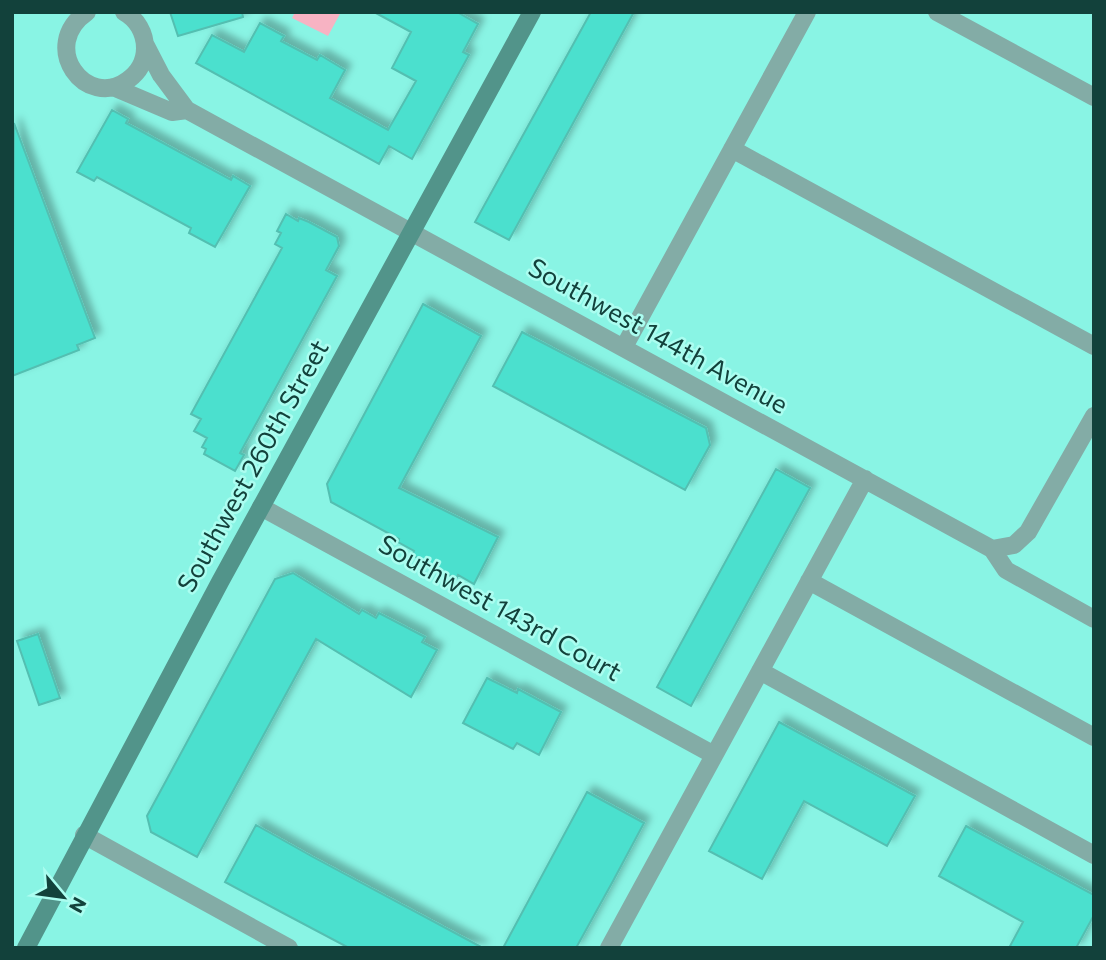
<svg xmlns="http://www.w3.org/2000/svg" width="1106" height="960" font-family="Commissioner,sans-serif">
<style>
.green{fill:#f7b3c3}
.building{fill:#4ce0ce;stroke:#53bfb1;stroke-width:2;filter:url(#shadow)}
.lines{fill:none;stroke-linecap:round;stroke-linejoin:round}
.street{stroke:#83aca6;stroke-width:18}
.secondary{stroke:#52948a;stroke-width:18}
.labels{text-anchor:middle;stroke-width:5;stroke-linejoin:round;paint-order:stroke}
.street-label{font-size:26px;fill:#12413b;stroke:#abfdf0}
</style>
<defs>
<filter id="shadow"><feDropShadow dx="6" dy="-6" stdDeviation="3.5" flood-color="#0004"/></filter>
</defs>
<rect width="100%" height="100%" fill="#89f4e4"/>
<!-- green -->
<path class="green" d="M295,12h46l-13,24 -36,-18z"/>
<!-- building -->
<path class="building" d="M170,12h72l1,5 -65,19z
M374,12h83l21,12 -15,28 6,3 -57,104 -23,-13 -10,18 -183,-101 16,-28 32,17 16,-29 24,13 -3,5 36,19 3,-5 25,15 -15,28 58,32 28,-49 -24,-13 19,-36z
M591,12h43l-125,228 -34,-18z
M112,110l16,9 -2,4 105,57 2,-4 17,10 -35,61 -26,-14 2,-5 -94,-51 -3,4 -17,-9z
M14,123l81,215 -18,7 2,5 -67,26z
M286,214l12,7 1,-3 10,4 28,15 2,9 -13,24 11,6 -97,177 4,2 -9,16 -31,-17 2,-5 -4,-2 5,-9 -13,-7 7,-12 -10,-5 91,-166 -7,-4 6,-11 -4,-2z
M423,304l58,32 -82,152 99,49 -24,47 -16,-9 -2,4 -44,-24 2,-4 -16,-9 1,-3 -68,-37 -4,-18z
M522,332l184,96 4,17 -25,45 -192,-104z
M776,469l34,19 -119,218 -34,-19z
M293,573l66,41 3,-4 14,8 3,-5 46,24 -3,5 15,8 -26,47 -95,-58 -119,218 -46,-25 -4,-16 128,-237z
M38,634l22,64 -21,7 -22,-64z
M487,678l30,15 1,-4 43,23 -22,43 -22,-12 -4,6 -50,-26z
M779,722l136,74 -28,50 -83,-45 -42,78 -53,-28z
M587,792l57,31 -31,58 -37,67h-73z
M256,825l57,32 170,91h-134l-66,-35 -58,-31z
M966,826l128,69v20l-18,33h-67l14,-26 -84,-46z"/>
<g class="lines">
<!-- street -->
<path class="street" d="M87,12c-49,34 -1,99 41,68 11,-8 17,-19 17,-32 0,-15 -8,-29 -21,-36
M937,12l157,85
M145,44l16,31 26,35
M113,87l59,25 15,-2 805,439 14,21 88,49
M732,149l362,197
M624,347l183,-335
M261,507l453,248
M992,549l22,-4 14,-13 66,-116
M809,581l285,156
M760,671l334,184
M84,835l205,113
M609,948l256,-469"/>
<!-- secondary -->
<path class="secondary" d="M26,948l194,-366 312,-570"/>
</g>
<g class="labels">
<!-- street labels -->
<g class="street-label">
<text transform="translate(658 336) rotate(29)" y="9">Southwest 144th Avenue</text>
<text transform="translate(253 466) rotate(-61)" y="9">Southwest 260th Street</text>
<text transform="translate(500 608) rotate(29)" y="9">Southwest 143rd Court</text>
</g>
</g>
<!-- border -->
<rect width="1106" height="960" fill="none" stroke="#12413b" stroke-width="28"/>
<!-- north arrow -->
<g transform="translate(63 897) rotate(119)" stroke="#abfdf0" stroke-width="5" paint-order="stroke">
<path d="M0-5L12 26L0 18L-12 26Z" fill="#12413b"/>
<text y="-10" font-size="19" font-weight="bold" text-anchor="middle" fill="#12413b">N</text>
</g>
</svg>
